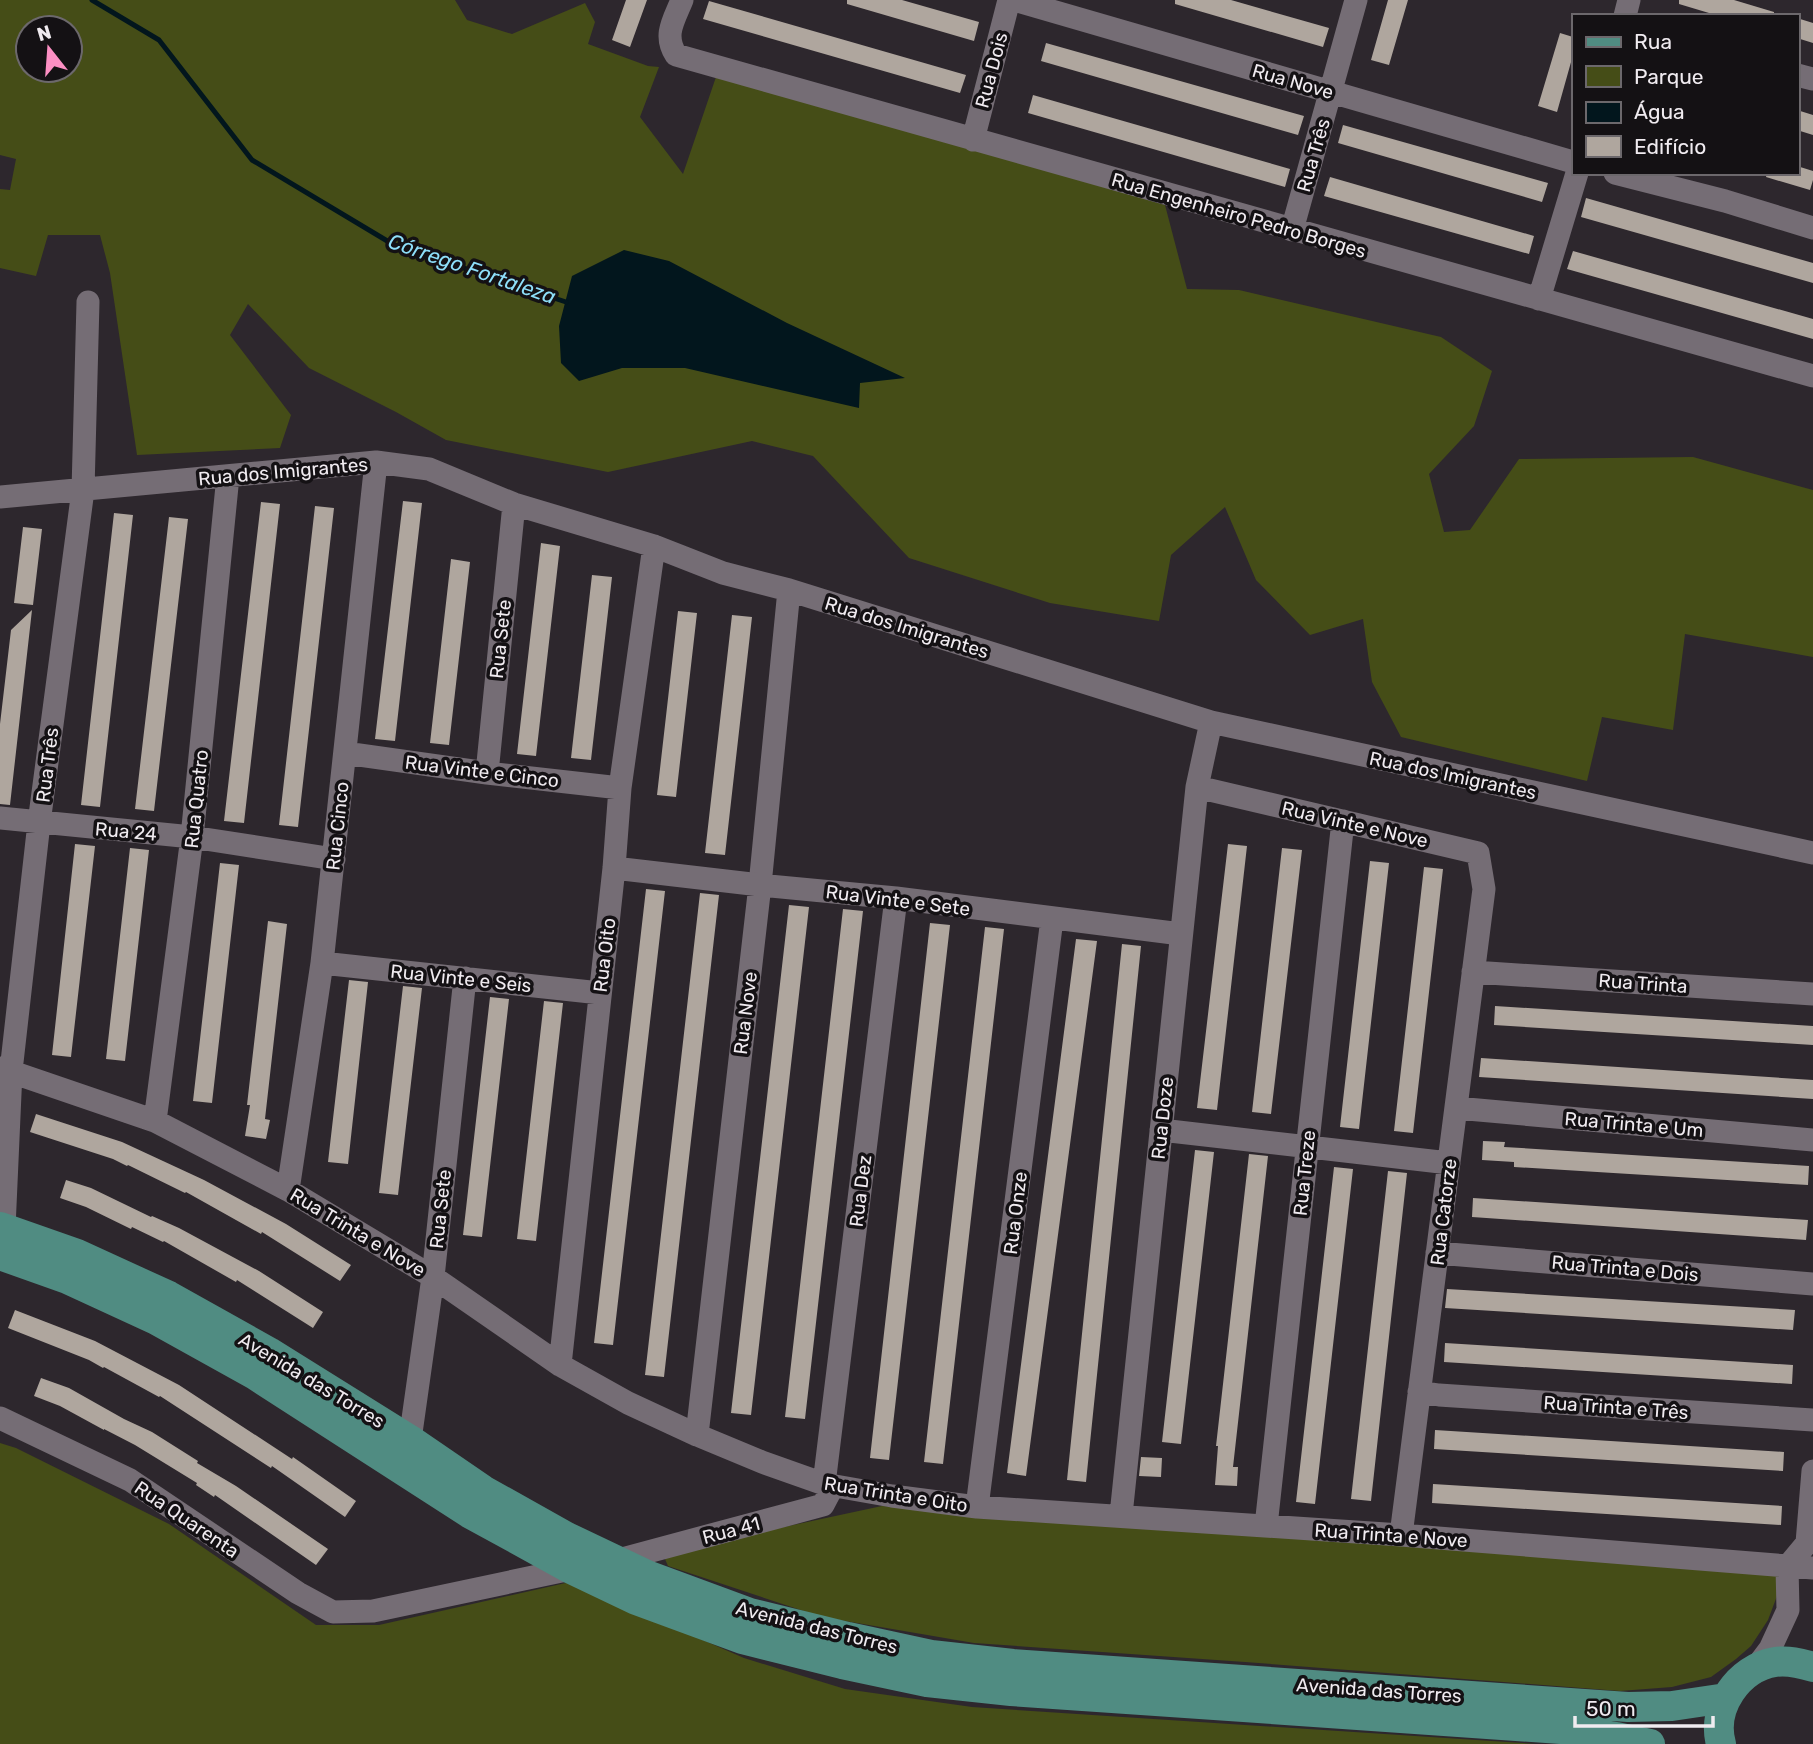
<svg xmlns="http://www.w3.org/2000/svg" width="1813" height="1744" font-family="Rubik,sans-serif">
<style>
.green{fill:#454d17;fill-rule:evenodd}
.water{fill:#02161d}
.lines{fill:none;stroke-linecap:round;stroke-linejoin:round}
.stream{stroke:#02161d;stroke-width:5}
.building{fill:#afa69e}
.minor{stroke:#756d75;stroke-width:23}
.major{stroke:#508c82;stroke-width:30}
.labels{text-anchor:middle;stroke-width:7;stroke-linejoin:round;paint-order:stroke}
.street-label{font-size:19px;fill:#f0ebf0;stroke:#141114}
.water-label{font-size:21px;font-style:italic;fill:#8edff9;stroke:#141114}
</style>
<rect width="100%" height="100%" fill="#2d272d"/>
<!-- green -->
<path class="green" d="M0,0h455l12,20 45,14 73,-31 10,19 -7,22 60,22 11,1 -19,50 43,57 34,-100 448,131 22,84 52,1 202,47 51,34 -18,55 -45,48 15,58 26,-2 49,-71 174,-2 120,33v167l-128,-23 -12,96 -71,-13 -15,64 -186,-44 -29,-55 -9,-63 -53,16 -54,-55 -31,-73 -54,48 -12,66 -109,-18 -141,-45 -96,-102 -61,-15 -144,31 -162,-32 -50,-28 -87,-44 -61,-64 -18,31 61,80 -11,33 -143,7 -27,-182 -10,-38h-52l-12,41 -36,-8v-79l10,1 6,-31 -16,-4zM28,28h42v42h-42z
M0,1443l16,5 153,76 147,101h63l191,-43 174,76 101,31 127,18 564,37h-1536z
M882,1506l896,66 -1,24 -9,24 -17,26 -15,13 -25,18 -39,10 -52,4 -375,-29 -271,-19 -152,-26 -154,-51 -3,-7 7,-8z"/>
<!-- water -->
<path class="water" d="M624,250l45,11 118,62 118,55 -45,5 -1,25 -174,-40h-63l-43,13 -18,-18 -2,-37 13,-50z"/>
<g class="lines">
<!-- stream -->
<path class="stream" d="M92,0l67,40 93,120 142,85 172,57"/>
</g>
<!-- building -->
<path class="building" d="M626,0h21l-17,47 -18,-7z
M847,0h55l77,22 -5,19 -127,-37z
M1175,0h56l98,28 -6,19 -148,-43z
M1388,0h20l-19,65 -18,-5z
M1679,0h55l40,12v4h-55l-40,-12z
M709,1l257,74 -6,18 -257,-74z
M1797,18l16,5v20l-16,-5z
M1560,33l13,4v18l-16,57 -19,-6z
M1046,43l258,73 -6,19 -257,-74z
M1033,95l257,74 -5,18 -257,-74z
M1797,110l16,5v20l-16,-5z
M1343,125l205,58 -6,19 -204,-59z
M1797,166l16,5v9l-3,10 -44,-13 1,-4h30z
M1330,177l204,59 -5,18 -205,-58z
M1586,198l227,65v20l-232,-66z
M1573,251l240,68v20l-246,-70z
M403,501l19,2 -27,238 -20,-2z
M261,502l19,2 -36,319 -20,-2z
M315,506l19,2 -36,319 -19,-2z
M114,513l19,2 -33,292 -19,-2z
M169,517l19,2 -34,292 -19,-2z
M23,527l19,2 -9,76 -19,-2z
M541,543l19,3 -24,210 -19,-2z
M451,559l19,3 -21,183 -19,-2z
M592,575l20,2 -21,183 -20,-2z
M32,610l-22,195 -10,-1v-80l11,-94z
M678,611l19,2 -21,184 -19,-2z
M732,615l20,2 -27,238 -20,-2z
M75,844l20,2 -24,211 -19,-2z
M1228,844l19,2 -30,264 -20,-2z
M130,848l19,2 -24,211 -19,-2z
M1282,848l20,2 -31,264 -19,-2z
M1370,861l19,2 -30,266 -19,-2z
M220,863l19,2 -27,238 -19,-2z
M1424,867l19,2 -30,264 -19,-2z
M646,889l19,2 -52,454 -19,-2z
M700,893l19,2 -55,482 -19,-2z
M789,905l20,2 -58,508 -20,-2z
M843,909l20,2 -58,508 -20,-2z
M268,921l19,3 -22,195 5,1 -4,19 -21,-3 5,-31h-3z
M930,923l20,2 -61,535 -19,-2z
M985,927l19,2 -61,535 -19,-2z
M1076,939l21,2 -71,535 -19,-3z
M1122,944l19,2 -55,536 -19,-2z
M349,980l19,2 -20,182 -20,-2z
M403,986l19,2 -24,207 -19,-2z
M490,997l19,2 -27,238 -19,-2z
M544,1001l19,2 -27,238 -19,-2z
M1495,1006l318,20v19l-319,-20z
M1481,1058l332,22v19l-334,-22z
M36,1114l86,28 82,38 82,44 65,41 -11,16 -78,-49 -1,2 -75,-42 -1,1 -57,-28 -1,1 -14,-7 -83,-27z
M1483,1141l22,1 -1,5 305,19 -1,19 -294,-18v-5l-32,-2z
M1195,1150l19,2 -33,292 -19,-2z
M1249,1154l19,2 -35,311h5l-1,19 -22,-1 3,-39h-2z
M1334,1167l19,2 -38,335 -19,-2z
M1388,1171l19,2 -36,328 -20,-2z
M66,1180l25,8 60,29 1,-1 27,12 80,43 64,41 -10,16 -76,-48 -1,2 -72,-41 -1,1 -31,-15 -1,2 -45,-22 -26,-9z
M1473,1198l335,22 -2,20 -334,-23z
M1447,1289l348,21 -2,20 -348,-22z
M15,1310l80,31 84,44 113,74 1,-2 63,44 -11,16 -73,-51 -1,2 -111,-72 -1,1 -55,-30 -1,1 -14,-8 -81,-32z
M1445,1343l348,22 -1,19 -348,-22z
M41,1378l28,10 55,31 28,13 46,29 -1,2 39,23 92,63 -12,16 -101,-70 -1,2 -18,-12 1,-2 -62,-38 -31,-16v1l-44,-24 -26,-10z
M1435,1430l349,22 -1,19 -349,-22z
M1141,1457l21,1 -1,19 -22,-1z
M1433,1484l349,22 -1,19 -349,-22z"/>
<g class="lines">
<!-- minor -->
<path class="minor" d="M682,0c-8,20 -19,35 -6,55l1137,321
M1014,0l559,162
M1625,16l4,-16
M1797,75l16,4
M973,140l36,-140
M1615,173l110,28 88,27
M1292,230l64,-230
M1539,299l38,-126
M0,497l376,-35 53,7 85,35 140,42 69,27 66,17 422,132 602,131
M345,753l142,20 133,15
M487,773l27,-269
M1197,787l281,66 6,36 -83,646
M0,818l192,19 142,22
M614,868l146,17 136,13 285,36
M322,963l278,30
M1473,972l340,22
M0,1068l155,53 133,69 145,87 127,88 68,38 69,32 65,27 62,22 68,12 85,11 424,28 412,33
M1456,1108l357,32
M155,1121l37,-284 36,-361
M1161,1130l288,33
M288,1190l34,-227 54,-501
M4,1228l7,-157 28,-248 44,-333 5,-188
M1437,1253l376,31
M560,1365l54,-497 6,-80 34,-242
M1419,1392l20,3 374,25
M0,1418l130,62 168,113 35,19 40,-1 198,-42
M697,1435l63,-550 29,-295
M410,1440l23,-163 32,-299
M824,1484l72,-586
M977,1507l75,-588
M1121,1515l76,-728 14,-65
M1266,1526l77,-705
M618,1560l205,-55 10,-19
M1755,1669l15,-20 18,-39 -1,-43 20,-24 6,-72"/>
<!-- major -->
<path class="major" d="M0,1227l77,27 92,42 100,56 141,88 73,50 84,47 80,38 103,38 98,24 83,18 82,9 615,43 44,-1 54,-8
M0,1255l67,24 89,41 99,55 214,138 102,56 65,31 106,39 100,25 85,18 84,9 564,39 41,7 34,7
M1721,1744c-10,-36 17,-76 54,-82 13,-2 25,1 38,5"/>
</g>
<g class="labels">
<!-- street labels -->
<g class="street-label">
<text transform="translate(991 70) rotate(-75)" y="7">Rua Dois</text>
<text transform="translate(1293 81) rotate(16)" y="7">Rua Nove</text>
<text transform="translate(1313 155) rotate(-74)" y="7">Rua Três</text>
<text transform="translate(1239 215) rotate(16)" y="7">Rua Engenheiro Pedro Borges</text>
<text transform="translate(283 471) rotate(-5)" y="7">Rua dos Imigrantes</text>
<text transform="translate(907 627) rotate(17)" y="7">Rua dos Imigrantes</text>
<text transform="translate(500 639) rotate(-84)" y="7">Rua Sete</text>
<text transform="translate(47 765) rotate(-83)" y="7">Rua Três</text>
<text transform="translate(482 771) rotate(7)" y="7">Rua Vinte e Cinco</text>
<text transform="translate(1453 775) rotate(12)" y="7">Rua dos Imigrantes</text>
<text transform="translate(196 799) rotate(-84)" y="7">Rua Quatro</text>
<text transform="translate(1355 824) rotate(13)" y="7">Rua Vinte e Nove</text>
<text transform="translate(337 826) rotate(-84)" y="7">Rua Cinco</text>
<text transform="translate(126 831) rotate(5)" y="7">Rua 24</text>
<text transform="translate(898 900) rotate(7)" y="7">Rua Vinte e Sete</text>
<text transform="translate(604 955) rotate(-83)" y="7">Rua Oito</text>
<text transform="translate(461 978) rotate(6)" y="7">Rua Vinte e Seis</text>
<text transform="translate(1643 983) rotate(4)" y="7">Rua Trinta</text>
<text transform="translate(745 1013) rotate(-83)" y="7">Rua Nove</text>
<text transform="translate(1162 1118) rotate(-84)" y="7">Rua Doze</text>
<text transform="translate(1634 1124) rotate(5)" y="7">Rua Trinta e Um</text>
<text transform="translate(1304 1173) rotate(-84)" y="7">Rua Treze</text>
<text transform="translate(860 1191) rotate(-83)" y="7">Rua Dez</text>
<text transform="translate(440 1209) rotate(-84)" y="7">Rua Sete</text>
<text transform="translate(1443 1212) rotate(-83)" y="7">Rua Catorze</text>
<text transform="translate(1015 1213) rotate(-83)" y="7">Rua Onze</text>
<text transform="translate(358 1232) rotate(31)" y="7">Rua Trinta e Nove</text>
<text transform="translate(1625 1268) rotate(5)" y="7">Rua Trinta e Dois</text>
<text transform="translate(312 1380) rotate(31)" y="7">Avenida das Torres</text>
<text transform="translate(1616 1407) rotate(4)" y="7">Rua Trinta e Três</text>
<text transform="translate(896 1494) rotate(9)" y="7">Rua Trinta e Oito</text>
<text transform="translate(187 1519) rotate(34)" y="7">Rua Quarenta</text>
<text transform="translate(731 1530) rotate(-15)" y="7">Rua 41</text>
<text transform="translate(1391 1535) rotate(4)" y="7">Rua Trinta e Nove</text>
<text transform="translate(817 1627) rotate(14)" y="7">Avenida das Torres</text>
<text transform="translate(1379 1690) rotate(4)" y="7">Avenida das Torres</text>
</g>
<!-- water labels -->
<g class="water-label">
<text transform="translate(472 269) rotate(19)" y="7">Córrego Fortaleza</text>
</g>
</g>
<!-- legend -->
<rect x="1572" y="14" width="228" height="161" fill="#141114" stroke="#6c686c" stroke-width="2"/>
<rect x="1586" y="37" width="35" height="10" fill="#508c82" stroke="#6c686c" stroke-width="2"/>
<text x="1634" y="49" font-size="21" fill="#f0ebf0">Rua</text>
<rect x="1586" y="66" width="35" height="21" fill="#454d17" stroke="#6c686c" stroke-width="2"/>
<text x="1634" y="84" font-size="21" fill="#f0ebf0">Parque</text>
<rect x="1586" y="102" width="35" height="21" fill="#02161d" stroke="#6c686c" stroke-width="2"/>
<text x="1634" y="119" font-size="21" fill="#f0ebf0">Água</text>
<rect x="1586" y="136" width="35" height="21" fill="#afa69e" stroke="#6c686c" stroke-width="2"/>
<text x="1634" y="154" font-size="21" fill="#f0ebf0">Edifício</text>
<!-- north arrow -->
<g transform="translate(49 49) rotate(343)"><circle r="33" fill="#141114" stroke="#6c686c" stroke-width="2"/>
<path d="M0-5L12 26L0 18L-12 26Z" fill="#fc8fc3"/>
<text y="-10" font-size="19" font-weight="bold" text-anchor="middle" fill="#f0ebf0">N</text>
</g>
<!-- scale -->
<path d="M1575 1716v10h138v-10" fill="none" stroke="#f0ebf0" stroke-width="3.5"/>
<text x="1586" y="1716" font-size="21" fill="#f0ebf0" stroke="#141114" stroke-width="5" paint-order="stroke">50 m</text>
</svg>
